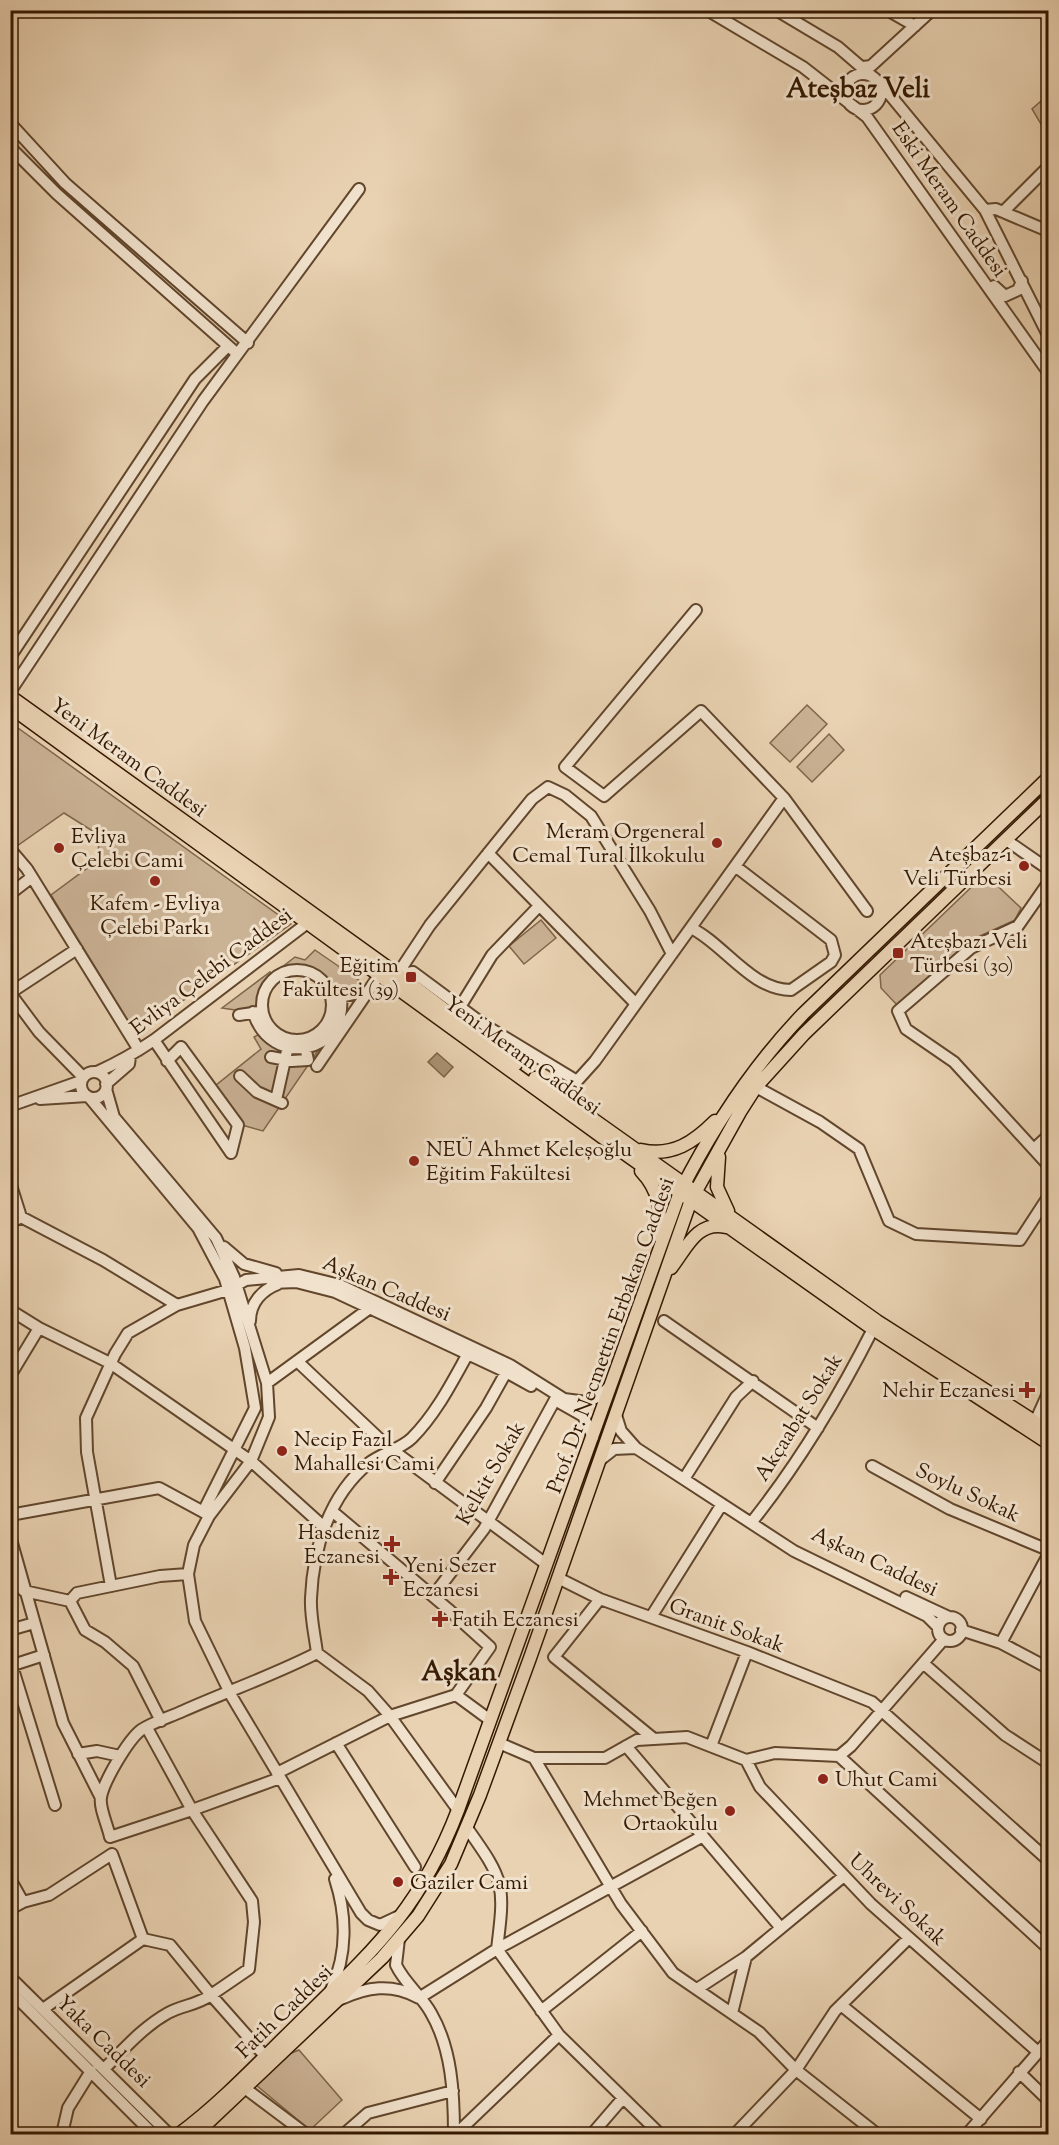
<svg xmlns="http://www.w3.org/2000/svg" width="1059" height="2145" font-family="'Sorts Mill Goudy',serif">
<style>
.green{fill:#cab294;stroke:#7f654a;stroke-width:1.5}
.water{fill:#ab9375;stroke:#7b6246;stroke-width:1.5}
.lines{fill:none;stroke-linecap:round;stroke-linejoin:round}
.minor-casing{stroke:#61462c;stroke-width:14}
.major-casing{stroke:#341800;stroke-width:15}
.minor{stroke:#f1e2cd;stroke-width:10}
.major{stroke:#e9d2b2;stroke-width:12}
.poi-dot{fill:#8f2418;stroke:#f1e2cd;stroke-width:2}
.labels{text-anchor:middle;stroke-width:6;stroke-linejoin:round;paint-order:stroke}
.street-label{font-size:21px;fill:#341800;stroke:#f1e2cd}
.poi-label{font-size:21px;fill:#341800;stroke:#f1e2cd;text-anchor:start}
.district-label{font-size:27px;font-weight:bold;fill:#341800;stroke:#f1e2cd}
</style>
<rect width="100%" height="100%" fill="#e9d2b2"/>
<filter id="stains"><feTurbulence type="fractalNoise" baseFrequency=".00333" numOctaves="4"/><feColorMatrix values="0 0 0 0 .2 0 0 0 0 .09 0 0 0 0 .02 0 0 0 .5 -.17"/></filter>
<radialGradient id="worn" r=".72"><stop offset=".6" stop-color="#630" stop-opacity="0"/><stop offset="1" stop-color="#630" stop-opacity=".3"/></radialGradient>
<!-- green -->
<path class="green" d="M1048,95v41l-16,-27z
M807,705l20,19 -37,38 -20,-19z
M11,723l280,201 -155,110 -85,-139 47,-35 1,-25 -35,-22 -47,33 -6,-8z
M829,734l15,16 -32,32 -15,-15z
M985,874l36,34 -6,12 -35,16 -78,68 -5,1 -16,-17 -1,-13z
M541,920l15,18 -32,26 -15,-18z
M315,950l45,31 -1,11 -26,5c-15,-46 -75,-34 -72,12l-23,4 -3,-3 -13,-2 48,-36 3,2 22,-17 10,3z
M261,1033l25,15 1,14 10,1 10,-14 17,-7 -61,89 -21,-6 -27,-39 46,-37 -7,-12z
M299,2050l43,50 -32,30 -54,-45 33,-31z"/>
<!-- water -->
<path class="water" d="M437,1053l16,14 -9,10 -16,-15z"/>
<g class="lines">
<defs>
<path id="minor" d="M707,10l96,57 64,50 181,255
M776,10l62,37 43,37 104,126 63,125
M887,10l28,16
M1042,10l6,8
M863,67l8,-1 61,-56
M845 92a18 18 0 1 1 36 0a18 18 0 1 1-36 0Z
M10,123l55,60 183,160
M10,147l47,47 177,157
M985,210l11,-1 52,22
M1003,212l45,-45
M994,286l11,10 13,-6 4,-9
M696,610l-131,157 39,29 97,-85 83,87 83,113
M10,657l185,-278 33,-33
M10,692l193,-291 156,-212
M1006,840l42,29
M10,849l17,20 112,181
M488,853l148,151
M1048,883l-30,43 -47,22 -73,63 8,18 48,33 94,103
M10,894l22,-17
M691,928c33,16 60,62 100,62l40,-28 4,-7 -4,-15 -96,-74
M262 1005a35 35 0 1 1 70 0a35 35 0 1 1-70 0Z
M397,975l16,-3 70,52 94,57 18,-20 189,-263
M395,978l35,-53 102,-126 16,-12 17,8 26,21 59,95 22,43
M10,993l29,39 44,45
M10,993l67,-44
M335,998l23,-5
M460,1007l32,-52 47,-49
M253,1012c18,57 94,43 88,-15
M239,1015l20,-3
M154,1040l77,113 7,-28 -57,-78 -14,14
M271,1057l21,4 16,-1 -4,-18
M317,1066l63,-92
M97,1072c20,-9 38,-19 57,-32l160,-122
M81 1085a13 13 0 1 1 26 0a13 13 0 1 1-26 0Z
M240,1076l17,16 25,11
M106,1084l23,-20 1,-7
M756,1087l64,35 39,27 30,72 27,13 104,6 28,-43
M106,1089l8,28 102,121 18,39 33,106 2,34 -18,44 -42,55 -15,29 -6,29 7,47 37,76 129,216 7,7 12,5 17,-8
M89,1097l109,131 27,51 20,69 10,60 -52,104
M40,1099l47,-3
M276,1100l13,-58
M10,1106l71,-25
M1034,1149l14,-13
M10,1182l11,35
M10,1223l11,-6 82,43 74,45
M224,1247l20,17 32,9
M272,1283l24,-1 39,10 171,80 25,14
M10,1310l29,18 -29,48
M250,1321c0,-18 12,-31 28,-37
M664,1321l154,107
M39,1328l71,35 141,98 73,66
M297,1361l90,85 159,118
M267,1383l107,-78
M560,1403l23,13 10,21
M616,1415l5,16 15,17 158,103 133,65 11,11
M1035,1422l13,-29
M600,1460l14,-11 22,-1
M872,1466l78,43 98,41
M684,1479l52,-82 17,-16
M435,1483l51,-75 23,-41
M332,1511l116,98 42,38 -34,48
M10,1515l149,-27 50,27
M751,1523c48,-60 87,-125 122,-194
M10,1536l53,187 38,75
M10,1577l14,14 46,10 15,29 20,12 28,24 28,55
M558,1578l42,21 147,53 125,50 176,158
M111,1586l-24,-134 -1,-34 29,-64 13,-21 49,-28 51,-15 18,-10 53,-5 41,10 170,80 54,34 23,3 14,-7 8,-8
M433,1596l51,-67 73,-133
M906,1597l43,20
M600,1599l-46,58 100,82
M70,1601l7,-8 83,-17 28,-2
M651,1617l71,-113
M938 1629a12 12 0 1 1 24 0a12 12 0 1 1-24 0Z
M10,1630l24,-7
M961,1630l40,13 47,25
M1001,1643l47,-88
M317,1653c-2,-17 -7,-37 -6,-55 2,-49 18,-103 58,-135 13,-10 32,-14 43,-25 25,-25 41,-58 58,-88
M923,1663l82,72 43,28
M10,1666l34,-11
M12,1666l43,139
M147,1728l45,82 -82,27c-2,-11 -11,-29 -9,-40 3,-16 27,-57 40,-67 12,-8 29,-13 42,-19 45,-20 91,-36 134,-58l51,38 22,25 68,94
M336,1743l79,124
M499,1743l35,15h71l32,-18 50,-3 59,23 29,-7 64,3 12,-10 93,-107
M626,1746l155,182
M711,1746l36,-94
M78,1754l19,-3 23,5
M839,1756l209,192
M534,1758l87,146 52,69 86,59 37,38 -61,64
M746,1760l14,27 111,117 167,148
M277,1773l113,-57 66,-21 34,25
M10,1879l13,23
M10,1909l13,-7 26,-7 63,-41 31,85 -100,70
M143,1939l27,6 41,50 38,-26 5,-47 -2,-21 -60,-91 88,-32
M399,1939l-3,26c9,19 26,31 35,48 21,36 23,81 23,121
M10,1977l159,157
M697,1989l49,-32 98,-81
M331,1990c16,-35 16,-74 4,-111
M10,1991l143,143
M419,1998l78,-49c8,-64 8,-68 -30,-121
M341,1999c26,-12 50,-16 76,-2
M841,2005l140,114
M541,2011l101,-80
M732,2013l14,-56
M559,2035l-62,-86 206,-113
M105,2068c20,-20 38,-41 63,-55 15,-8 29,-8 43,-18l54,61
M1019,2072l29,28
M246,2089l60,45
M62,2134l6,-26 23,-37
M344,2134l24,-21 85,-22
M456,2134l103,-99 101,99
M592,2134l31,-36
M877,2134l-81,-64 39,-59 74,-73
M967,2134l81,-93"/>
<path id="major" d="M10,696l401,288 105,80
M10,707l618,449 245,173 175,114
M535,1078l342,243 171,109
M641,1150c32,7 53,-8 74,-29
M719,1157l-2,30 11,24
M641,1171c19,20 20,39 19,66
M671,1268c15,-19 26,-48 55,-41
M179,2134c42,-31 79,-71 117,-108 75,-74 123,-114 162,-216l222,-618c33,-65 72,-125 123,-178l245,-236
M196,2134l186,-176 36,-42 33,-52 29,-69 50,-137 161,-458 49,-88 16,-25 48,-53 244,-235"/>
</defs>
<!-- minor casing -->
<use href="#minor" class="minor-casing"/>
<!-- major casing -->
<use href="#major" class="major-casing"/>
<!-- minor -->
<use href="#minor" class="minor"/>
<!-- major -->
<use href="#major" class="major"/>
</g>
<!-- markers -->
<g class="poi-dot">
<circle cx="717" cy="843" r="6"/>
<circle cx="59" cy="848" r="6"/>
<circle cx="1024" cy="866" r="6"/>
<circle cx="155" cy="881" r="6"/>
<rect x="892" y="947" width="12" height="12" rx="3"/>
<rect x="405" y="971" width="12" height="12" rx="3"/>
<circle cx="414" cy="1161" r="6"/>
<path d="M1024 1381h6v6h6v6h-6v6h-6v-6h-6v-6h6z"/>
<circle cx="282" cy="1451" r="6"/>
<path d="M389 1535h6v6h6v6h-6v6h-6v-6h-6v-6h6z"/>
<path d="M388 1568h6v6h6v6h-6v6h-6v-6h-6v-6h6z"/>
<path d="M437 1610h6v6h6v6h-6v6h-6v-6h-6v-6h6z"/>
<circle cx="823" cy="1779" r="6"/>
<circle cx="730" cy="1811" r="6"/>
<circle cx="398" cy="1882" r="6"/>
</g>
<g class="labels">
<!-- street labels -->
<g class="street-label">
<text transform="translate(950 199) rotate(55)" y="7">Eski Meram Caddesi</text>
<text transform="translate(129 757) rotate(36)" y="7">Yeni Meram Caddesi</text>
<text transform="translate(211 971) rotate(-37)" y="7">Evliya Çelebi Caddesi</text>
<text transform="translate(523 1055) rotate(36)" y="7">Yeni Meram Caddesi</text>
<text transform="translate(387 1288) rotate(23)" y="7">Aşkan Caddesi</text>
<text transform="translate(610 1335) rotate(-70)" y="7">Prof. Dr. Necmettin Erbakan Caddesi</text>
<text transform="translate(798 1417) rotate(-58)" y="7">Akçaabat Sokak</text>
<text transform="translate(490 1473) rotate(-60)" y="7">Kelkit Sokak</text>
<text transform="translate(968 1492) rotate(25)" y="7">Soylu Sokak</text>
<text transform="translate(875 1561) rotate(25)" y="7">Aşkan Caddesi</text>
<text transform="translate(727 1625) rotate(20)" y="7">Granit Sokak</text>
<text transform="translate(898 1899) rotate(43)" y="7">Uhrevi Sokak</text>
<text transform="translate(284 2011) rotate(-44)" y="7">Fatih Caddesi</text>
<text transform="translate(104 2041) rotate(44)" y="7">Yaka Caddesi</text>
</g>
<!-- poi labels -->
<g class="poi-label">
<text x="705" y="838" text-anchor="end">Meram Orgeneral<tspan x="705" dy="24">Cemal Tural İlkokulu</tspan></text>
<text x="71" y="843">Evliya<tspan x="71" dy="24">Çelebi Cami</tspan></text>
<text x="1012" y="861" text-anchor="end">Ateşbaz-ı<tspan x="1012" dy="24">Veli Türbesi</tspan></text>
<text x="155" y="910" text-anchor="middle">Kafem - Evliya<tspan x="155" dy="24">Çelebi Parkı</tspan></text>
<text x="910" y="948">Ateşbazı Veli<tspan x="910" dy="24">Türbesi (30)</tspan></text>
<text x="399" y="972" text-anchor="end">Eğitim<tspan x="399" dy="24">Fakültesi (39)</tspan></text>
<text x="426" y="1156">NEÜ Ahmet Keleşoğlu<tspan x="426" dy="24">Eğitim Fakültesi</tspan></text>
<text x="1015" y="1397" text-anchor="end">Nehir Eczanesi</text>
<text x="294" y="1446">Necip Fazıl<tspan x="294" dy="24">Mahallesi Cami</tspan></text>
<text x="380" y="1539" text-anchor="end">Hasdeniz<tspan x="380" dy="24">Eczanesi</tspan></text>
<text x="403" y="1572">Yeni Sezer<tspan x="403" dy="24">Eczanesi</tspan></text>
<text x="452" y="1626">Fatih Eczanesi</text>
<text x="835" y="1786">Uhut Cami</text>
<text x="718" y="1806" text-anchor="end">Mehmet Beğen<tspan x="718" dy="24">Ortaokulu</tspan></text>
<text x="410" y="1889">Gaziler Cami</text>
</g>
<!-- district labels -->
<g class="district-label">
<text x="858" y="97">Ateşbaz Veli</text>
<text x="459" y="1680">Aşkan</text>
</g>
</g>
<!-- margin -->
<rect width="1059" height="2145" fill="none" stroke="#e9d2b2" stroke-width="36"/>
<rect x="12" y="12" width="1035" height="2121" fill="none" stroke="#341800" stroke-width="3"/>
<rect x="18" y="18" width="1023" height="2109" fill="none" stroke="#341800" stroke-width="1.5"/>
<rect width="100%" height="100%" filter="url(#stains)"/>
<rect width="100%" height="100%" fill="url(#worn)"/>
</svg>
